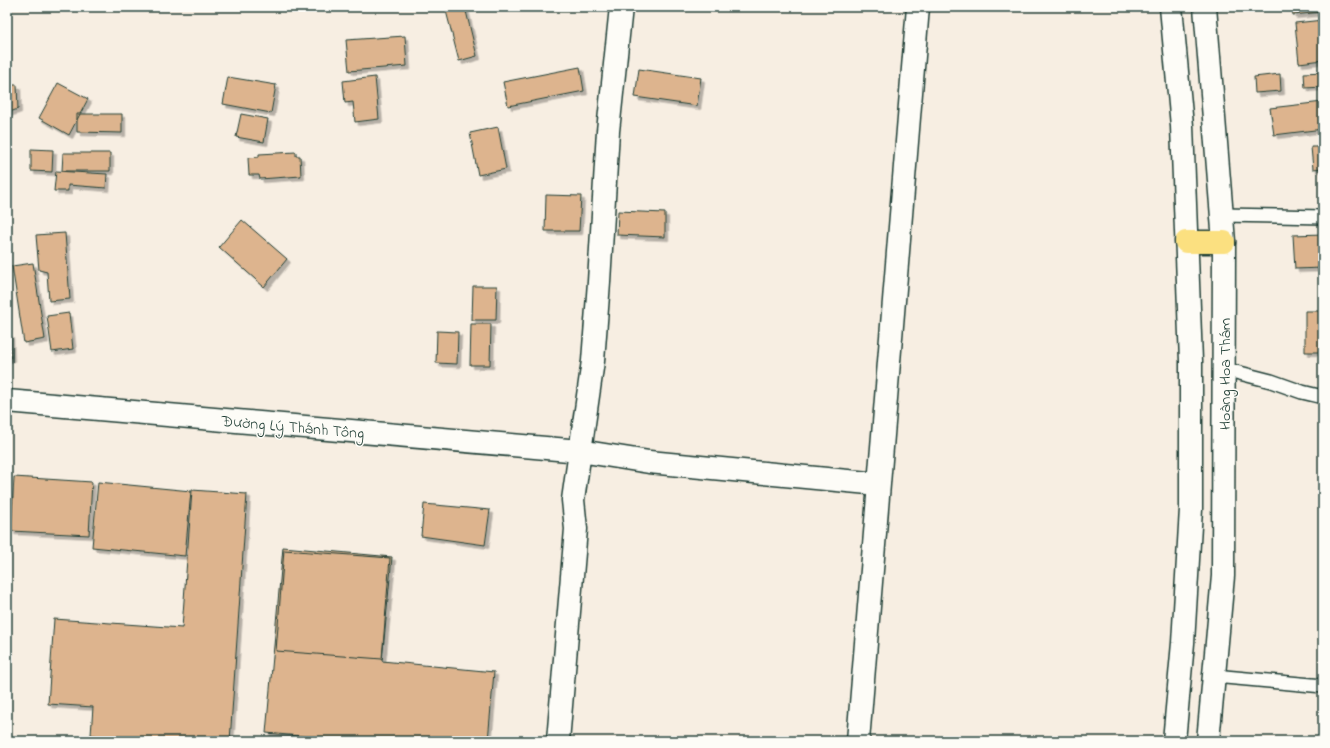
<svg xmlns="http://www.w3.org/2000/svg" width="1330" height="748" font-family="'Indie Flower',sans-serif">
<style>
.building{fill:#ddb48e;stroke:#1f3d34;filter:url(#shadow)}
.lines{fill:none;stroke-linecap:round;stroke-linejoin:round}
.service-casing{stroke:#1f3d34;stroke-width:16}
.minor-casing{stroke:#1f3d34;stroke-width:25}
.tertiary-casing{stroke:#1f3d34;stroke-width:25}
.secondary-casing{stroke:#1f3d34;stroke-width:25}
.primary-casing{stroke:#1f3d34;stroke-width:25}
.service{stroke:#fdfcf7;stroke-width:13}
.minor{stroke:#fdfcf7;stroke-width:22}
.tertiary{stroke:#fdfcf7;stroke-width:22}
.secondary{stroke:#fdfcf7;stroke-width:22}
.primary{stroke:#fbe080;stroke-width:22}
.labels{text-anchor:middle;stroke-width:3;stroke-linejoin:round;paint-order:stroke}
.street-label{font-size:16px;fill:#1f3d34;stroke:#fdfcf7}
</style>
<defs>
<filter id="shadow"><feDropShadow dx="3.5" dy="3.5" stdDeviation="0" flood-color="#0004"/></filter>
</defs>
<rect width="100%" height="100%" fill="#f7eee2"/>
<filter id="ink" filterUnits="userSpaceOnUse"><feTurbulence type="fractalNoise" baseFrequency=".025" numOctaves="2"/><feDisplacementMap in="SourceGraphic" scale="8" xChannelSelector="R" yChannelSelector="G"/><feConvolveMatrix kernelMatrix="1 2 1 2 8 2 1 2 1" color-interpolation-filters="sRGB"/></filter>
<g filter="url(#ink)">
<!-- building -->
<path class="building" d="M445,7h20l12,49 -18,5z
M1292,7h31v5l-30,3z
M1323,20v40l-24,3 -4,-40z
M405,36l2,30 -58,5 -3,-31z
M580,67l4,24 -76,15 -5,-24z
M639,69l62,9 -4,28 -62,-9z
M1323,72v15l-18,1 -1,-15z
M1280,74l1,17 -26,2 -1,-16z
M228,77l48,8 -5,28 -48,-9z
M375,77l4,42 -24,3 -2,-20 -8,1 -2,-22z
M58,83l30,16 -19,36 -30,-17z
M7,85h10l1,24 -11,4z
M1323,102v27l-49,6 -4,-27z
M77,114h45v19l-45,-1z
M241,114l27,5 -4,23 -28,-5z
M498,127l8,42 -28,6 -8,-42z
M1311,147h12v21l-10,1z
M31,149l22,1 -1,22 -21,-1z
M296,152v4h4l1,20 -41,3 -1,-4h-10l-1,-17 11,-1v-3z
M63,153h47v18h-48z
M56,171l51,3 -1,14 -38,-3v6h-14z
M546,195l35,1 -2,35h-34z
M618,211l47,2v24l-48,-2z
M242,220l45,39 -23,28 -45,-40z
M65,233l5,66 -21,2 -2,-29 -8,-2 -3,-35z
M1323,234v34l-28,1 -2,-34z
M33,263l12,76 -21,4 -12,-77z
M473,286h24l-1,34h-24z
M1305,311h18v41h-18z
M69,313l4,36 -21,3 -5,-36z
M471,324h20l-1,41h-20z
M437,331l21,1 -1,32 -21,-1z
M7,334h3l1,24 -4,1z
M14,477l78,5 -3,53 -78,-4z
M98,482l93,9 -6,65 -93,-9z
M192,490l55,4 -17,247h-62l-77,-6 2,-28 -45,-3 6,-85 128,9z
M424,504l66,6 -5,35 -64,-9z
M283,547l109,10 -10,104 112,11 -6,69h-133l-89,-8z
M284,550l106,8 -8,101 -106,-8z"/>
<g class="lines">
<defs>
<path id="service" d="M1223,215l100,2
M1224,369l47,12 31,11 21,5
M1214,676l109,10"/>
<path id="minor" d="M580,451l69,11 230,22
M558,741l18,-212 -3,-29 20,-139 6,-79 9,-151 13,-124
M858,741l60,-734"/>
<path id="tertiary" d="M7,401l573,50"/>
<path id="secondary" d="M1171,7l11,119 9,235v148l-8,134 -9,98
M1205,7l19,235 -1,334 -15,165"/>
<path id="primary" d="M1186,242h38"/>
</defs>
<!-- service casing -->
<use href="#service" class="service-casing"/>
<!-- minor casing -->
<use href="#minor" class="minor-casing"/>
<!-- tertiary casing -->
<use href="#tertiary" class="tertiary-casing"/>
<!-- secondary casing -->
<use href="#secondary" class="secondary-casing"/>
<!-- primary casing -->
<use href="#primary" class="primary-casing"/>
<!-- service -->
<use href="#service" class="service"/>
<!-- minor -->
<use href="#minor" class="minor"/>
<!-- tertiary -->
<use href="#tertiary" class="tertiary"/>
<!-- secondary -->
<use href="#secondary" class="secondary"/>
<!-- primary -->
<use href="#primary" class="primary"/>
</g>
</g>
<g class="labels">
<!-- street labels -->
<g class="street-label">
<text transform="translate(1224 374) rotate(-90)" y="6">Hoàng Hoa Thám</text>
<text transform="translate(293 426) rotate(5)" y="6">Đường Lý Thánh Tông</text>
</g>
</g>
<!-- margin -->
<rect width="1330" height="748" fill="none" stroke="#fdfcf7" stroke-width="24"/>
<rect x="12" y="12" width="1306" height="724" fill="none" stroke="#1f3d34" stroke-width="1.5" filter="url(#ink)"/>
</svg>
